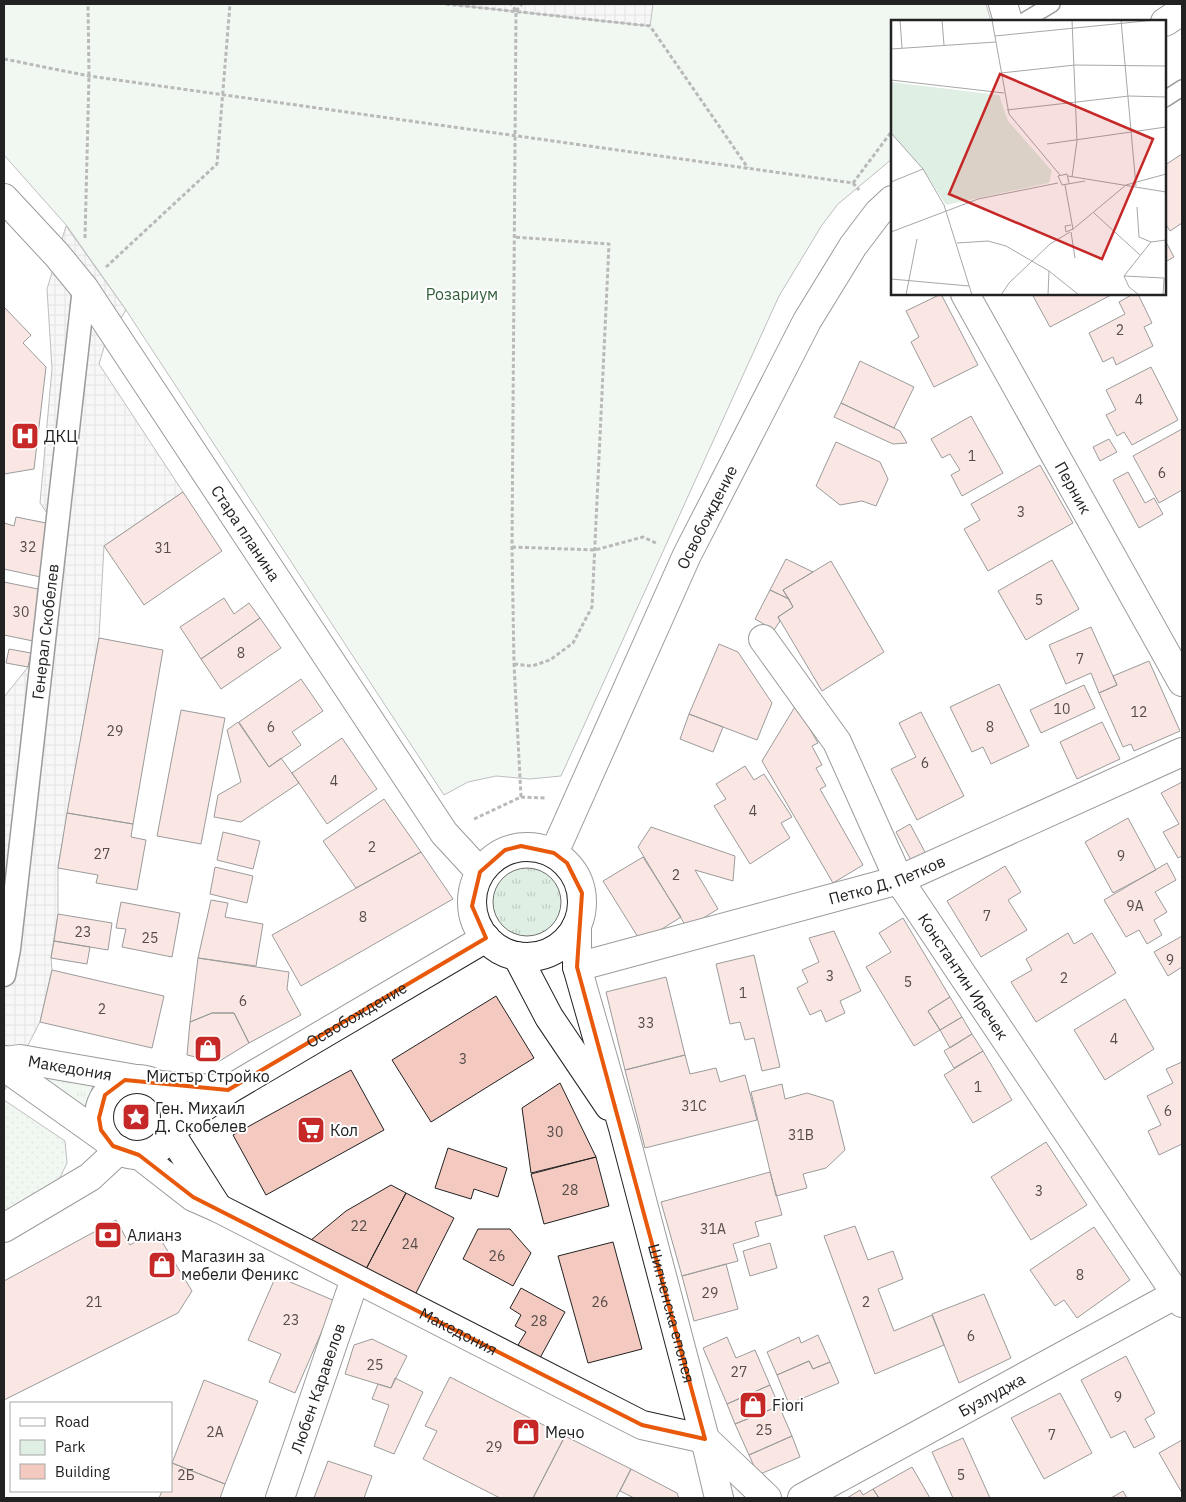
<svg xmlns="http://www.w3.org/2000/svg" width="1186" height="1502" font-family="'IBM Plex Sans',sans-serif">
<style>
.grass{fill:url(#grass-tufts);stroke:#6f6f6f}
.park{fill:#e0efe3;stroke:#6f6f6f}
.garden{fill:url(#garden-dots);stroke:#6f6f6f}
.plaza{fill:url(#plaza-grid);stroke:#6f6f6f}
.building{fill:#f3c9c0;stroke:#222}
.lines{fill:none;stroke-linecap:round;stroke-linejoin:round}
.service-casing{stroke:#222;stroke-width:18}
.pedestrian-casing{stroke:#222;stroke-width:25}
.minor-casing{stroke:#222;stroke-width:30}
.tertiary-casing{stroke:#222;stroke-width:30}
.secondary-casing{stroke:#222;stroke-width:30}
.path{stroke:#646464;stroke-width:3;stroke-dasharray:4 2.5;stroke-linecap:butt}
.service{stroke:#fff;stroke-width:15}
.pedestrian{stroke:#fff;stroke-width:22}
.minor{stroke:#fff;stroke-width:28}
.tertiary{stroke:#fff;stroke-width:28}
.secondary{stroke:#fff;stroke-width:28}
.marked{fill:none;stroke:#e8590c;stroke-width:4;stroke-linejoin:round}
.labels{text-anchor:middle;stroke-width:4;stroke-linejoin:round;paint-order:stroke}
.number-label{font-size:14px;fill:#564c4a}
.park-label{font-size:16px;fill:#2f5e38;stroke:#fff}
.poi-label{font-size:16px;fill:#222;stroke:#fff;text-anchor:start}
.street-label{font-size:16px;fill:#222;stroke:#fff}
.inset-road{fill:none;stroke:#a7a7a7;stroke-width:1}
.view{fill:#c62828;fill-opacity:0.15;stroke:#c62828;stroke-width:2.5}
.inset-edge{fill:none;stroke:#222;stroke-width:2.5}
</style>
<defs>
<pattern id="grass-tufts" width="24" height="20" patternUnits="userSpaceOnUse" patternTransform="scale(1.25)"><rect width="24" height="20" fill="#e0efe3"/><path d="M3 7l-1-3M5 7V3M7 7l1-3M15 17l-1-3M17 17v-4M19 17l1-3" fill="none" stroke="#c0cdc2"/></pattern>
<pattern id="garden-dots" width="8" height="8" patternUnits="userSpaceOnUse" patternTransform="scale(1.25)"><rect width="8" height="8" fill="#e0efe3"/><path d="M2 2h.1M6 6h.1" fill="none" stroke="#c0cdc2" stroke-width="1.8" stroke-linecap="round"/></pattern>
<pattern id="plaza-grid" width="8" height="8" patternUnits="userSpaceOnUse" patternTransform="scale(1.25)"><rect width="8" height="8" fill="#ededed"/><path d="M0 4h8M4 0v8" fill="none" stroke="#cbcbcb"/></pattern>
</defs>
<rect width="100%" height="100%" fill="#fff"/>
<!-- grass -->
<path class="grass" d="M493 902a34 34 0 1 1 68 0a34 34 0 1 1-68 0Z
M35,1067l59,17 -13,32 -53,-37z"/>
<!-- park -->
<path class="park" d="M4,4h982l5,17h-99v138l-54,45 -16,21 -43,71 -218,480 -31,3 -34,-3 -28,6 -24,13 -318,-485 -59,-84 -63,-71z"/>
<!-- garden -->
<path class="garden" d="M4,1100l61,41 2,22 -10,21 -53,32z"/>
<!-- plaza -->
<path class="plaza" d="M446,4h207l-3,22z
M66,226l60,84 -21,34 -6,20 84,128 -79,54 -5,92 -41,229v47l-7,43 1,13 -12,52 -36,69v-394l24,-30 28,-141 -16,-23 12,-134 -5,-80z"/>
<!-- building -->
<path class="building" d="M1182,154v69l-12,8 -5,-8v-58z
M1166,242l8,15 -9,5v-19z
M941,294l37,71 -44,22 -23,-45 8,-5 -13,-26z
M1032,294h81l-63,33z
M1133,294h5l14,29 -8,4 9,19 -37,19 -3,-8 -10,5 -14,-29 36,-19 -6,-12z
M4,307l27,28 -8,8 23,24 -12,102 -30,5z
M860,361l54,26 -20,41 -53,-25z
M1151,367l27,53 -46,25 -8,-13 -7,4 -11,-21 10,-5 -10,-20z
M841,403l59,28 7,12 -14,1 -59,-27z
M971,416l32,57 -41,23 -11,-21 9,-5 -10,-16 -8,4 -11,-19z
M1182,429v61l-23,13 -26,-47z
M1109,439l8,13 -17,9 -7,-14z
M836,442l44,20 8,17 -12,27 -14,-5 -22,4 -24,-19z
M1040,465l33,58 -85,48 -24,-42 16,-9 -9,-16z
M1128,472l17,31 9,-5 9,16 -24,14 -26,-48z
M183,492l39,59 -78,54 -40,-59z
M16,517l40,8 -11,53 -41,-9v-46l10,3z
M786,559l27,13 -30,18 6,9 -19,-9z
M1052,560l27,49 -53,31 -28,-49z
M831,561l53,91 -62,39 -44,-74 15,-10 -10,-17z
M4,582l39,8 -10,51 -29,-6z
M770,590l19,9 4,8 -15,10 2,4 -6,9 -19,-11z
M224,598l10,16 15,-11 11,15 -59,41 -21,-32z
M260,618l21,30 -60,41 -20,-30z
M1091,627l26,58 -18,8 -8,-20 -25,11 -17,-39z
M99,638l64,12 -30,174 -66,-11z
M719,644l19,8 34,51 -15,37 -68,-26z
M9,649l22,4 -3,14 -22,-4z
M1149,661l31,70 -46,20 -3,-7 -8,3 -24,-54 18,-8 -4,-9z
M301,679l22,32 -31,21 9,13 -32,22 -30,-45z
M999,684l30,62 -38,18 -8,-17 -11,5 -22,-45z
M1084,685l11,23 -54,25 -11,-23z
M796,705l22,38 -6,3 10,19 -6,3 10,18 -6,3 43,76 -30,18 -71,-122z
M181,710l44,8 -24,126 -44,-8z
M921,712l43,84 -47,24 -26,-51 25,-12 -17,-34z
M689,714l34,13 -10,25 -33,-13z
M238,722l31,45 12,-9 18,25 -58,39 -27,-5 4,-22 23,-13 -14,-52z
M1102,722l18,37 -43,20 -17,-37z
M342,738l35,51 -50,35 -35,-51z
M745,766l9,14 10,-6 28,43 -11,6 9,15 -40,26 -36,-58 12,-7 -10,-15z
M1182,782v74l-4,2 -15,-26 16,-8 -18,-31z
M384,799l37,53 -65,36 -33,-47z
M67,813l66,11 -2,13 15,3 -9,50 -41,-7 2,-8 -40,-7z
M1128,818l28,52 -43,23 -28,-51z
M910,824l16,30 -14,8 -16,-30z
M651,827l84,29 -2,25 -38,-11 23,39 -31,19 -49,-81z
M223,832l37,9 -7,28 -36,-9z
M421,852l32,47 -152,87 -29,-51z
M643,857l38,60 -40,25 -38,-61z
M1167,863l9,17 -21,12 12,20 -13,8 8,15 -15,9 -8,-14 -13,7 -22,-37z
M1005,866l16,26 -13,8 19,30 -46,27 -34,-56z
M215,867l38,9 -6,27 -37,-9z
M211,900l17,3 -3,14 38,7 -7,42 -58,-8z
M121,902l59,11 -8,44 -50,-10 4,-18 -10,-1z
M58,914l54,9 -4,27 -54,-9z
M903,918l47,79 -22,14 12,19 -26,16 -48,-79 25,-15 -12,-19z
M834,931l27,60 -21,10 5,12 -19,9 -5,-12 -11,5 -13,-27 11,-6 -6,-12 17,-8 -10,-24z
M1068,933l6,11 18,-11 24,40 -80,49 -25,-40 21,-12 -6,-11z
M1182,936v31l-14,9 -14,-24z
M54,941l36,6 -3,17 -36,-6z
M754,955l26,112 -18,4 -8,-33 -9,2 -5,-18 -10,2 -14,-60z
M198,958l91,14 -2,17 14,26 -52,28 -15,-30h-22l-22,9z
M52,970l112,26 -12,52 -112,-26z
M666,977l19,78 -60,15 -19,-78z
M496,996l38,62 -103,64 -39,-62z
M950,997l12,20 -22,13 -12,-19z
M1125,999l29,50 -49,31 -31,-50z
M212,1013h22l15,30 -31,19 -31,-7 3,-33z
M962,1017l10,17 -22,14 -10,-18z
M972,1034l11,17 -29,17 -10,-17z
M983,1051l29,49 -39,23 -29,-48z
M685,1055l5,19 26,-6 4,14 25,-7 12,45 -112,28 -20,-78z
M1182,1062v82l-23,11 -11,-24 13,-6 -14,-29 26,-13 -7,-14z
M351,1070l33,60 -118,65 -33,-60z
M560,1083l36,74 -65,16 -9,-65z
M782,1084l3,15 22,-6 26,8 12,49 -19,18 -23,6 4,14 -31,8 -25,-104z
M1046,1142l41,63 -56,35 -40,-63z
M448,1148l59,20 -9,29 -24,-8 -3,10 -36,-11z
M596,1157l13,49 -65,18 -13,-50z
M770,1172l12,43 -27,7 4,14 -26,8 5,17 -56,15 -21,-74z
M391,1185l15,8 -40,76 -55,-29 35,-29z
M406,1193l48,25 -39,77 -49,-26z
M116,1220l14,25 25,-15 37,61 -14,22 -174,87v-119z
M855,1226l13,34 25,-9 10,28 -25,10 16,42 38,-16 12,30 -69,29 -51,-138z
M1094,1227l36,53 -53,38 -13,-18 -9,6 -25,-36z
M478,1229h32l21,24 -18,33 -50,-27z
M613,1242l29,107 -54,14 -30,-107z
M770,1243l7,25 -27,8 -7,-25z
M726,1264l12,45 -44,12 -12,-45z
M276,1276l59,25 -40,92 -26,-11 12,-28 -33,-14z
M521,1288l44,24 -25,46 -22,-13 8,-13 -11,-6 6,-11 -11,-7z
M984,1294l27,64 -52,25 -27,-69z
M818,1335l12,27 -17,7 -4,-8 -32,14 -10,-23 32,-15 2,6z
M727,1337l9,21 19,-8 15,35 -43,19 -24,-56z
M372,1339l35,17 -16,32 -46,-14 9,-29z
M1126,1356l29,57 -10,6 10,18 -21,11 -9,-17 -14,7 -30,-58z
M809,1361l4,8 17,-7 9,21 -50,21 -12,-29z
M450,1377l115,59 -32,62h-33l-77,-39 14,-28 -12,-5z
M395,1378l28,14 -29,62 -20,-8 15,-41 -17,-6 6,-15 13,4z
M204,1380l54,21 -33,83 -53,-21z
M770,1385l9,21 -44,18 -8,-20z
M1060,1393l32,60 -48,26 -33,-61z
M779,1406l13,30 -43,19 -14,-31z
M565,1436l66,33 -15,29h-83z
M792,1436l8,21 -42,18 -9,-20z
M963,1438l27,60h-37l-21,-46z
M1182,1440v53l-23,-40z
M328,1461l44,15 -8,22h-50z
M172,1463l53,21 -5,14h-61l3,-7h9z
M912,1467l18,31h-51l-6,-9z
M631,1469l46,24 2,5h-45l-14,-7z
M873,1489l6,9h-32l13,-8 3,5z
M1123,1491l4,7h-16z"/>
<g class="lines">
<defs>
<path id="service" d="M1024,21l28,-17
M1165,99l17,-11"/>
<g id="pedestrian">
<path id="s1" d="M4,975l5,-26 75,-661"/>
</g>
<g id="minor">
<path d="M1003,4l5,17"/>
<path id="s2" d="M965,294l217,388"/>
<path id="s3" d="M763,639l74,103 62,138 283,423"/>
<path id="s4" d="M577,967l322,-87 283,-128"/>
<path d="M171,1134l47,74"/>
<path id="s5" d="M139,1155l54,42 25,11 424,217 63,14"/>
<path d="M4,1228l86,-51 29,-27"/>
<path id="s6" d="M280,1498l75,-219"/>
<path id="s7" d="M802,1498l380,-207"/>
</g>
<g id="tertiary">
<path id="s8" d="M4,198l53,57 27,33 360,545 36,39"/>
</g>
<g id="secondary">
<path d="M1165,22l17,-11"/>
<circle cx="527" cy="902" r="55"/>
<path id="s9" d="M554,853l133,-298 120,-234 46,-75 25,-33 14,-13"/>
<path id="s10" d="M577,925v42l46,161 82,311 14,59"/>
<path d="M517,956l32,61 60,89"/>
<path d="M4,1060l9,13 94,67"/>
<path id="s11" d="M5,1061l15,-2 116,20"/>
<circle cx="137" cy="1117" r="38"/>
<path d="M159,1085l69,5"/>
<path id="s12" d="M174,1128l54,-38 258,-152"/>
<path d="M705,1439l62,59"/>
</g>
</defs>
<!-- service casing -->
<use href="#service" class="service-casing"/>
<!-- pedestrian casing -->
<use href="#pedestrian" class="pedestrian-casing"/>
<!-- minor casing -->
<use href="#minor" class="minor-casing"/>
<!-- tertiary casing -->
<use href="#tertiary" class="tertiary-casing"/>
<!-- secondary casing -->
<use href="#secondary" class="secondary-casing"/>
<!-- path -->
<path class="path" d="M446,4l204,22 98,142
M516,11l6,-7
M4,59l85,17 764,107 6,7
M853,183l39,-52
M85,238l4,-162 -1,-72
M106,267l111,-103 13,-160
M512,547l83,3 48,-13 15,7
M514,664l18,2 18,-6 23,-17 19,-36 17,-363 -95,-7
M521,797l24,1
M474,819l47,-22 -7,-133 -2,-117 4,-536 -5,-7"/>
<!-- service -->
<use href="#service" class="service"/>
<!-- pedestrian -->
<use href="#pedestrian" class="pedestrian"/>
<!-- minor -->
<use href="#minor" class="minor"/>
<!-- tertiary -->
<use href="#tertiary" class="tertiary"/>
<!-- secondary -->
<use href="#secondary" class="secondary"/>
</g>
<!-- marked area -->
<path d="M0 0H1186V1502H0ZM521,846l33,7 13,10 15,30 -5,74 128,472 -63,-14 -449,-228 -54,-42 -26,-9 -12,-16 -2,-12 6,-23 20,-15 103,10 258,-152 -14,-32 8,-34 25,-22z" fill="#fff" fill-opacity=".55" fill-rule="evenodd"/>
<path class="marked" d="M521,846l33,7 13,10 15,30 -5,74 128,472 -63,-14 -449,-228 -54,-42 -26,-9 -12,-16 -2,-12 6,-23 20,-15 103,10 258,-152 -14,-32 8,-34 25,-22z"/>
<!-- icons -->
<defs>
<symbol id="hospital-square" viewBox="-11 -11 22 22"><rect x="-9" y="-9" width="18" height="18" rx="4" fill="#c62828" stroke="#fff"/><path d="M-5-5h3v3.5h4V-5h3V5h-3V1.5h-4V5h-3Z" fill="#fff"/></symbol>
<symbol id="shop-square" viewBox="-11 -11 22 22"><rect x="-9" y="-9" width="18" height="18" rx="4" fill="#c62828" stroke="#fff"/><path d="M-5-2.5h2.3a2.7 3.5 0 0 1 5.4 0H5L5.5 6h-11ZM-1.5-2.5h3a1.5 2.3 0 0 0-3 0Z" fill="#fff"/></symbol>
<symbol id="sight-square" viewBox="-11 -11 22 22"><rect x="-9" y="-9" width="18" height="18" rx="4" fill="#c62828" stroke="#fff"/><path d="M0-6L1.8-2.2L6-1.7L2.9 1.2L3.7 5.4L0 3.3L-3.7 5.4L-2.9 1.2L-6-1.7L-1.8-2.2Z" fill="#fff"/></symbol>
<symbol id="supermarket-square" viewBox="-11 -11 22 22"><rect x="-9" y="-9" width="18" height="18" rx="4" fill="#c62828" stroke="#fff"/><path d="M-6-5.5h2.5l.6 2H6L4.5 2H-2.5L-4.4-4H-6ZM-1.5 3.2a1.3 1.3 0 1 0 .1 0ZM3 3.2a1.3 1.3 0 1 0 .1 0Z" fill="#fff"/></symbol>
<symbol id="bank-square" viewBox="-11 -11 22 22"><rect x="-9" y="-9" width="18" height="18" rx="4" fill="#c62828" stroke="#fff"/><path d="M-6-4H6V4H-6ZM0-2.3a2.3 2.3 0 1 0 0 4.6a2.3 2.3 0 1 0 0-4.6Z" fill="#fff"/></symbol>
</defs>
<g fill-rule="evenodd">
<use href="#hospital-square" x="9" y="420" width="32" height="32"/>
<use href="#shop-square" x="192" y="1033" width="32" height="32"/>
<use href="#sight-square" x="120" y="1101" width="32" height="32"/>
<use href="#supermarket-square" x="295" y="1114" width="32" height="32"/>
<use href="#bank-square" x="92" y="1219" width="32" height="32"/>
<use href="#shop-square" x="146" y="1249" width="32" height="32"/>
<use href="#shop-square" x="737" y="1389" width="32" height="32"/>
<use href="#shop-square" x="510" y="1416" width="32" height="32"/>
</g>
<g class="labels">
<!-- number labels -->
<g class="number-label">
<text x="1120" y="335">2</text>
<text x="1139" y="405">4</text>
<text x="972" y="461">1</text>
<text x="1162" y="478">6</text>
<text x="1021" y="517">3</text>
<text x="28" y="552">32</text>
<text x="163" y="553">31</text>
<text x="1039" y="605">5</text>
<text x="21" y="617">30</text>
<text x="241" y="658">8</text>
<text x="1080" y="664">7</text>
<text x="1062" y="714">10</text>
<text x="1139" y="717">12</text>
<text x="271" y="732">6</text>
<text x="990" y="732">8</text>
<text x="115" y="736">29</text>
<text x="925" y="768">6</text>
<text x="334" y="786">4</text>
<text x="753" y="816">4</text>
<text x="372" y="852">2</text>
<text x="102" y="859">27</text>
<text x="1121" y="861">9</text>
<text x="676" y="880">2</text>
<text x="1135" y="911">9A</text>
<text x="987" y="921">7</text>
<text x="363" y="922">8</text>
<text x="83" y="937">23</text>
<text x="150" y="943">25</text>
<text x="1170" y="965">9</text>
<text x="830" y="981">3</text>
<text x="1064" y="983">2</text>
<text x="908" y="987">5</text>
<text x="743" y="998">1</text>
<text x="243" y="1006">6</text>
<text x="102" y="1014">2</text>
<text x="646" y="1028">33</text>
<text x="1114" y="1044">4</text>
<text x="463" y="1064">3</text>
<text x="978" y="1092">1</text>
<text x="694" y="1111">31C</text>
<text x="1168" y="1116">6</text>
<text x="555" y="1137">30</text>
<text x="801" y="1140">31B</text>
<text x="570" y="1195">28</text>
<text x="1039" y="1196">3</text>
<text x="359" y="1231">22</text>
<text x="713" y="1234">31A</text>
<text x="410" y="1249">24</text>
<text x="497" y="1261">26</text>
<text x="1080" y="1280">8</text>
<text x="710" y="1298">29</text>
<text x="94" y="1307">21</text>
<text x="600" y="1307">26</text>
<text x="866" y="1307">2</text>
<text x="291" y="1325">23</text>
<text x="539" y="1326">28</text>
<text x="971" y="1341">6</text>
<text x="375" y="1370">25</text>
<text x="739" y="1377">27</text>
<text x="1118" y="1402">9</text>
<text x="764" y="1435">25</text>
<text x="215" y="1437">2А</text>
<text x="1052" y="1440">7</text>
<text x="494" y="1452">29</text>
<text x="186" y="1480">2Б</text>
<text x="961" y="1480">5</text>
</g>
<!-- park labels -->
<g class="park-label">
<text x="462" y="300">Розариум</text>
</g>
<!-- poi labels -->
<g class="poi-label">
<text x="44" y="442">ДКЦ</text>
<text x="208" y="1082" text-anchor="middle">Мистър Стройко</text>
<text x="155" y="1114">Ген. Михаил<tspan x="155" dy="18">Д. Скобелев</tspan></text>
<text x="330" y="1136">Кол</text>
<text x="127" y="1241">Алианз</text>
<text x="181" y="1262">Магазин за<tspan x="181" dy="18">мебели Феникс</tspan></text>
<text x="772" y="1411">Fiori</text>
<text x="545" y="1438">Мечо</text>
</g>
<!-- street labels -->
<g class="street-label">
<text dy="6" stroke="none"><textPath href="#s2" startOffset="222">Перник</textPath></text>
<text dy="6" stroke="none"><textPath href="#s9" startOffset="369">Освобождение</textPath></text>
<text dy="6" stroke="none"><textPath href="#s8" startOffset="414">Стара планина</textPath></text>
<text dy="6" stroke="none"><textPath href="#s1" startOffset="346">Генерал Скобелев</textPath></text>
<text dy="6" stroke="none"><textPath href="#s4" startOffset="322">Петко Д. Петков</textPath></text>
<text dy="6" stroke="none"><textPath href="#s3" startOffset="394">Константин Иречек</textPath></text>
<text dy="6" stroke="none"><textPath href="#s12" startOffset="215">Освобождение</textPath></text>
<text dy="6" stroke="none"><textPath href="#s11" startOffset="66">Македония</textPath></text>
<text dy="6" stroke="none"><textPath href="#s10" startOffset="401">Шипченска епопея</textPath></text>
<text dy="6" stroke="none"><textPath href="#s5" startOffset="366">Македония</textPath></text>
<text dy="6" stroke="none"><textPath href="#s6" startOffset="116">Любен Каравелов</textPath></text>
<text dy="6" stroke="none"><textPath href="#s7" startOffset="216">Бузлуджа</textPath></text>
</g>
</g>
<!-- overview -->
<g transform="translate(891 20)">
<rect width="275" height="275" fill="#fff"/>
<path d="M0,62l108,13 9,26 44,50 -3,12 -103,22 -23,-36 -32,-36z" fill="#e0efe3"/>
<path class="inset-road" d="M9,0l2,28M51,0l2,25M101,0l17,94 51,61M181,0l5,121 -5,36M230,0l15,166M104,16l160,-16M0,29l105,-7M110,53l74,-8 91,1M0,60l113,13M116,90l122,-14 37,1M0,113l32,36 21,36 28,90M156,124l119,-17M177,156l98,16M0,162l32,-13M178,163l-2,-9 -9,2 4,9 23,-4M174,165l8,44 -7,3 -1,-6 6,-1M235,165l40,-11M246,187l2,30 12,5M203,193l46,42M181,210l54,-45M0,212l87,-33 80,-16M180,212l4,26M66,223l31,-2 18,5 43,25 30,24M233,256l27,-34 15,-2M233,256l40,2 -1,17M233,256l5,11 10,8M0,259l78,7M15,275l11,-56M110,275l8,-12 41,-39 20,-12M157,275l1,-24"/>
<path class="view" d="M109,54l153,65 -51,120 -153,-65z"/>
<rect width="275" height="275" class="inset-edge"/>
</g>
<!-- border -->
<rect width="1186" height="1502" fill="none" stroke="#222222" stroke-width="10"/>
<!-- legend -->
<rect x="10" y="1402" width="162" height="90" fill="#ffffff" stroke="#a7a7a7"/>
<rect x="20" y="1418" width="25" height="8" fill="#ffffff" stroke="#a7a7a7"/>
<text x="55" y="1427" font-size="15" fill="#222222">Road</text>
<rect x="20" y="1440" width="25" height="15" fill="#e0efe3" stroke="#a7a7a7"/>
<text x="55" y="1452" font-size="15" fill="#222222">Park</text>
<rect x="20" y="1464" width="25" height="15" fill="#f3c9c0" stroke="#a7a7a7"/>
<text x="55" y="1477" font-size="15" fill="#222222">Building</text>
</svg>
